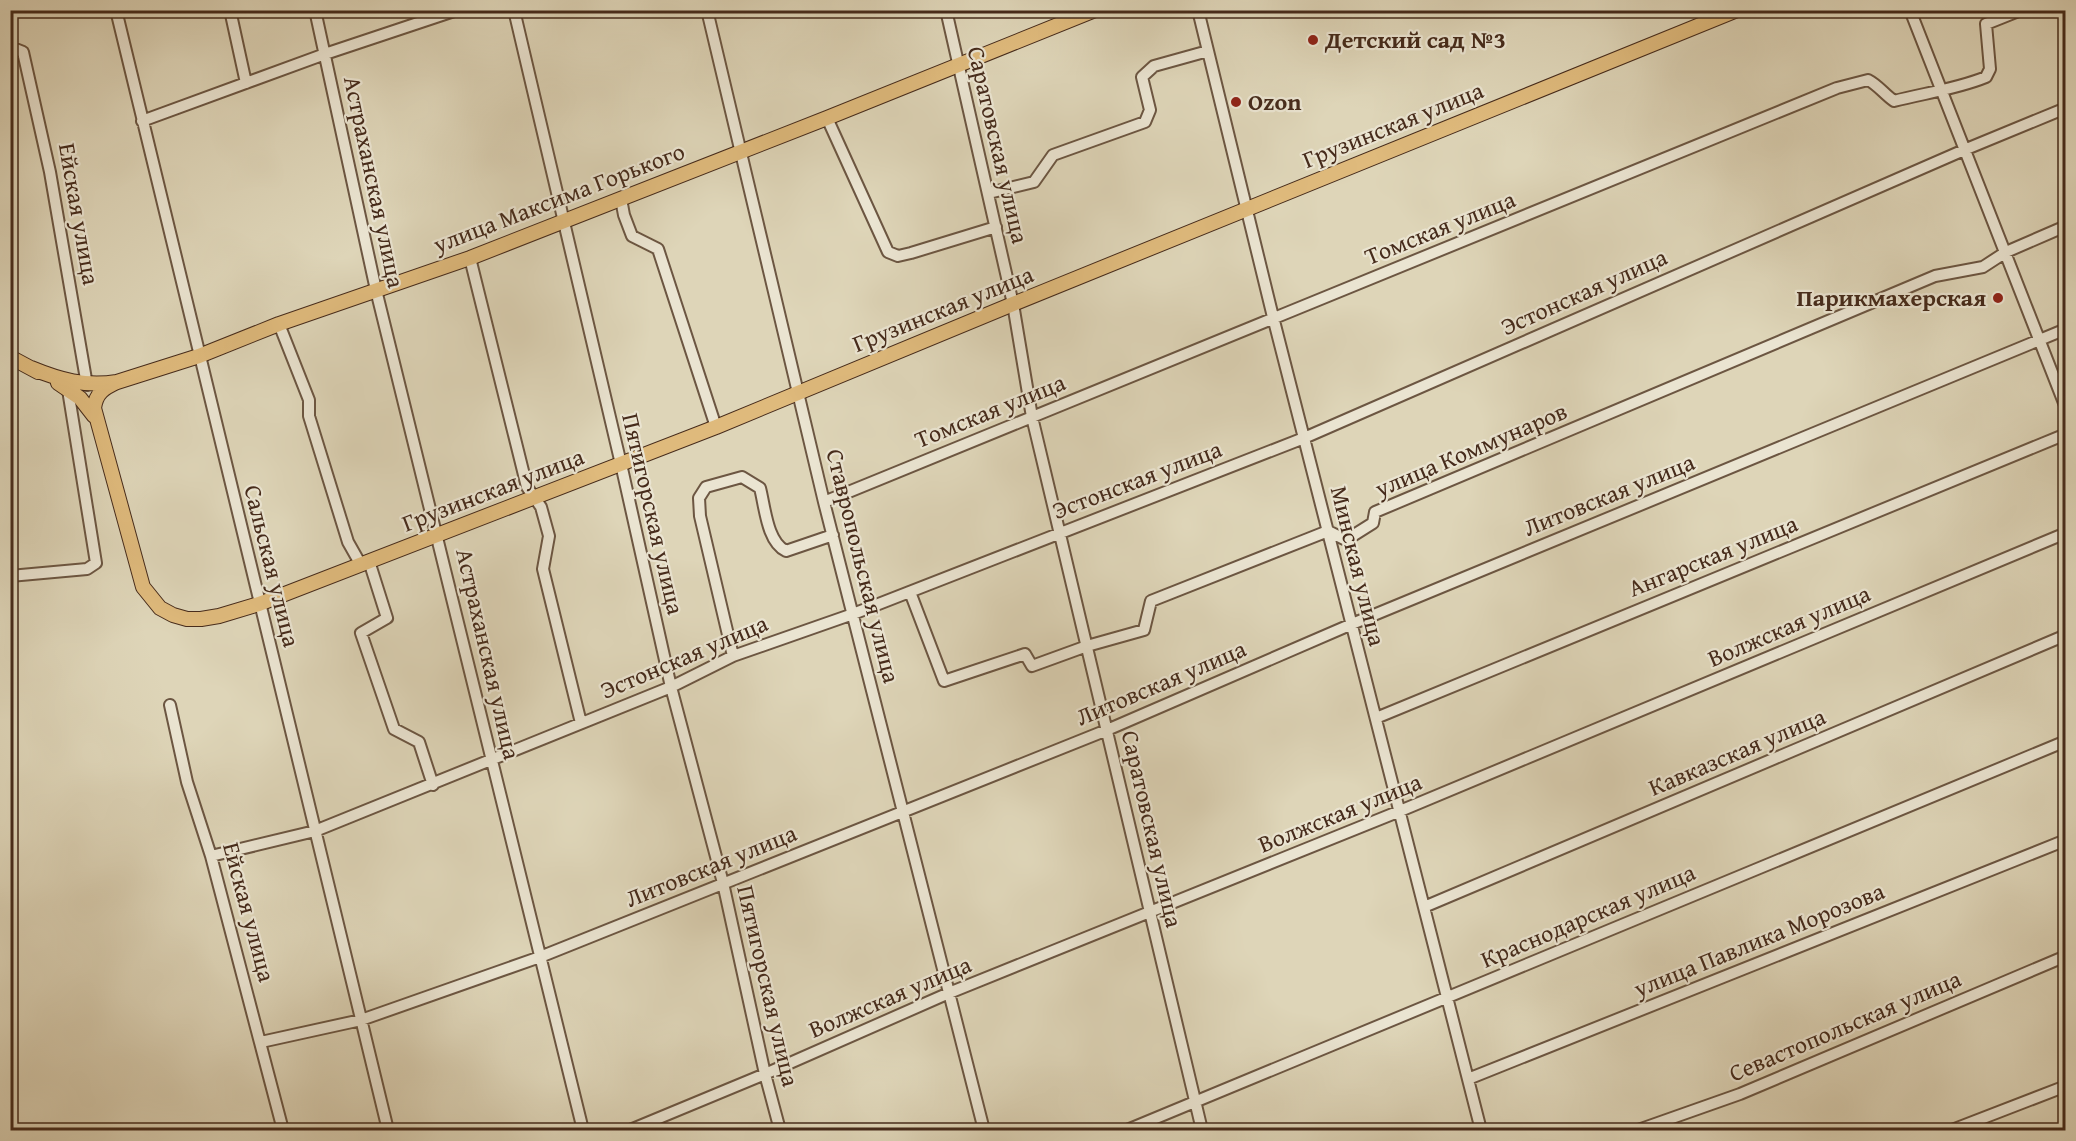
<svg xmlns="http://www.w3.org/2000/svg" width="2076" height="1141" font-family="'Gentium Book Plus',serif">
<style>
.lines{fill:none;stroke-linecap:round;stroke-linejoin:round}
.minor-casing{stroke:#6c5642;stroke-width:14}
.major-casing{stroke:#462b1b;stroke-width:16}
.minor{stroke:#eae4d1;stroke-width:10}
.major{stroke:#dfba7c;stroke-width:14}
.poi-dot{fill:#8f2418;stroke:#eae4d1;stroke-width:2}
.labels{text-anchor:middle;stroke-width:4.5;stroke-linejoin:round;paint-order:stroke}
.poi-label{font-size:24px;font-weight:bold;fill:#462b1b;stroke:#eae4d1;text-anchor:start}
.street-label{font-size:24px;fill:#462b1b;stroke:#eae4d1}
</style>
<rect width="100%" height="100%" fill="#ded5b8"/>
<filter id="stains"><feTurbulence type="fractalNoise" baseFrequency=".00333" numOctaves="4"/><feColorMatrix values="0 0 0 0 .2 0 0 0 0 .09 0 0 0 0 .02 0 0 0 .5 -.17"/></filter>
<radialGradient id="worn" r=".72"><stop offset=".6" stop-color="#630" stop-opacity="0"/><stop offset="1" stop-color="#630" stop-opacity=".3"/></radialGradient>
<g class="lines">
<defs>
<path id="minor" d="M116,10l272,1120
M230,10l16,73
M315,10l61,280 207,840
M514,10l107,454 50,223 52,196 42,191 15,56
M707,10l117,492 160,628
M946,10l67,294 19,113 170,713
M1198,10l75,307 208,813
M1910,10l156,398
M10,45l3,3 10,4 27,120 37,213
M827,118l61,134 10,4 13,-3 85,-26
M142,121l183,-67 132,-44
M989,193l45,-11 19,-27 92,-33 5,-12 -8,-33 12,-11 54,-15
M621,199l3,16 8,21 26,13 58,178
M470,258l57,229 14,20 8,29 -6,33 38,154
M279,324l30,76v16l39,126 13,23
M824,502l1013,-414 31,-8c10,5 16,14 26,21 31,-8 63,-12 92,-24l4,-8 -4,-45 35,-14
M369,561l18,57 -26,15 33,96 25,13 14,43
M10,576l77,-7 9,-6 -28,-173
M910,592l34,89 81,-27 7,12 55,-20 57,-16 7,-29 177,-70 18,9 27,-17 2,-11 560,-236 48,-9 23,-15 60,-26
M733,656l-33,-140 -1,-18 7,-11 36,-10 18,11c5,19 7,54 26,63l47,-16
M170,705l17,77 24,74 72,274
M1376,718l690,-284
M211,856l104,-25 356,-144 62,-31 120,-42 451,-176 660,-288 102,-42
M1424,907l642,-272
M261,1042l100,-22 179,-63 567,-227 245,-106 714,-295
M1468,1079l598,-239
M630,1130l135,-56 184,-81 451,-182 666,-278
M1127,1130l939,-389
M1638,1130l102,-36 326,-138
M1952,1130l114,-44"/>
<path id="major" d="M10,357l28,15
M31,368c29,12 54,19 86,14l82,-26 80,-32 191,-66 357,-140 268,-108
M117,382c-13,6 -21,11 -23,26l49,179 17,21 13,7 14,4h14l18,-3 40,-12 457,-177 297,-123 724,-294
M58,383l22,15 14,18"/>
</defs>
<!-- minor casing -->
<use href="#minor" class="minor-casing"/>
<!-- major casing -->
<use href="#major" class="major-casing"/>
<!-- minor -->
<use href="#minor" class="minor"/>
<!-- major -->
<use href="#major" class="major"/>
</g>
<!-- markers -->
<g class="poi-dot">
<circle cx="1313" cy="40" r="6"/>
<circle cx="1236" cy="102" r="6"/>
<circle cx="1998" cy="298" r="6"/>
</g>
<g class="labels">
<!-- poi labels -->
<g class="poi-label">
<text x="1325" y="48">Детский сад №3</text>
<text x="1248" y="110">Ozon</text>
<text x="1986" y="306" text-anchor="end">Парикмахерская</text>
</g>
<!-- street labels -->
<g class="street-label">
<text transform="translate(1393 125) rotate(-22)" y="8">Грузинская улица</text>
<text transform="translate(998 145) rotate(77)" y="8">Саратовская улица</text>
<text transform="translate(374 182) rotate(78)" y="8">Астраханская улица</text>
<text transform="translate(559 198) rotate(-21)" y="8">улица Максима Горького</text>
<text transform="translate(79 214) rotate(80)" y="8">Ейская улица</text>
<text transform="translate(1440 228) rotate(-22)" y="8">Томская улица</text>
<text transform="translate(1584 292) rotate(-24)" y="8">Эстонская улица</text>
<text transform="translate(943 309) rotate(-22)" y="8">Грузинская улица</text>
<text transform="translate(990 411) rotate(-22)" y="8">Томская улица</text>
<text transform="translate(1471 450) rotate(-23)" y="8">улица Коммунаров</text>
<text transform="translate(1137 480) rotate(-21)" y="8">Эстонская улица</text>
<text transform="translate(493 490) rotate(-21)" y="8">Грузинская улица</text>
<text transform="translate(1609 495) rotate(-22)" y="8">Литовская улица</text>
<text transform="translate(653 514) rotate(77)" y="8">Пятигорская улица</text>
<text transform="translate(1713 556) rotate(-22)" y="8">Ангарская улица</text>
<text transform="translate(272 566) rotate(76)" y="8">Сальская улица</text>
<text transform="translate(863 566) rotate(76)" y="8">Ставропольская улица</text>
<text transform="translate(1358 566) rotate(76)" y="8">Минская улица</text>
<text transform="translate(1789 626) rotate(-23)" y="8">Волжская улица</text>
<text transform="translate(488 654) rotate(77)" y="8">Астраханская улица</text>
<text transform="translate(684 657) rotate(-23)" y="8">Эстонская улица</text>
<text transform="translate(1161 683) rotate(-23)" y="8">Литовская улица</text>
<text transform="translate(1737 752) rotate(-23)" y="8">Кавказская улица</text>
<text transform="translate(1340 813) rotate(-22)" y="8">Волжская улица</text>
<text transform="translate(1152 829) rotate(77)" y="8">Саратовская улица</text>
<text transform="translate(711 866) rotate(-22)" y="8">Литовская улица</text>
<text transform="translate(249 912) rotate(75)" y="8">Ейская улица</text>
<text transform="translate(1588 916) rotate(-23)" y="8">Краснодарская улица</text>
<text transform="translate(1759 940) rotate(-22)" y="8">улица Павлика Морозова</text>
<text transform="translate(768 986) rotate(77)" y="8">Пятигорская улица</text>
<text transform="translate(890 997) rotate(-23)" y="8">Волжская улица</text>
<text transform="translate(1845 1026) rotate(-23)" y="8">Севастопольская улица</text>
</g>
</g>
<!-- margin -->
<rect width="2076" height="1141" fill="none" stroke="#ded5b8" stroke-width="36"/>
<rect x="12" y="12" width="2052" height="1117" fill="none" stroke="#462b1b" stroke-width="3"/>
<rect x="18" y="18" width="2040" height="1105" fill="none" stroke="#462b1b" stroke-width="1.5"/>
<rect width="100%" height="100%" filter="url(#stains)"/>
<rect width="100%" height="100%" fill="url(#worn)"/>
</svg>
